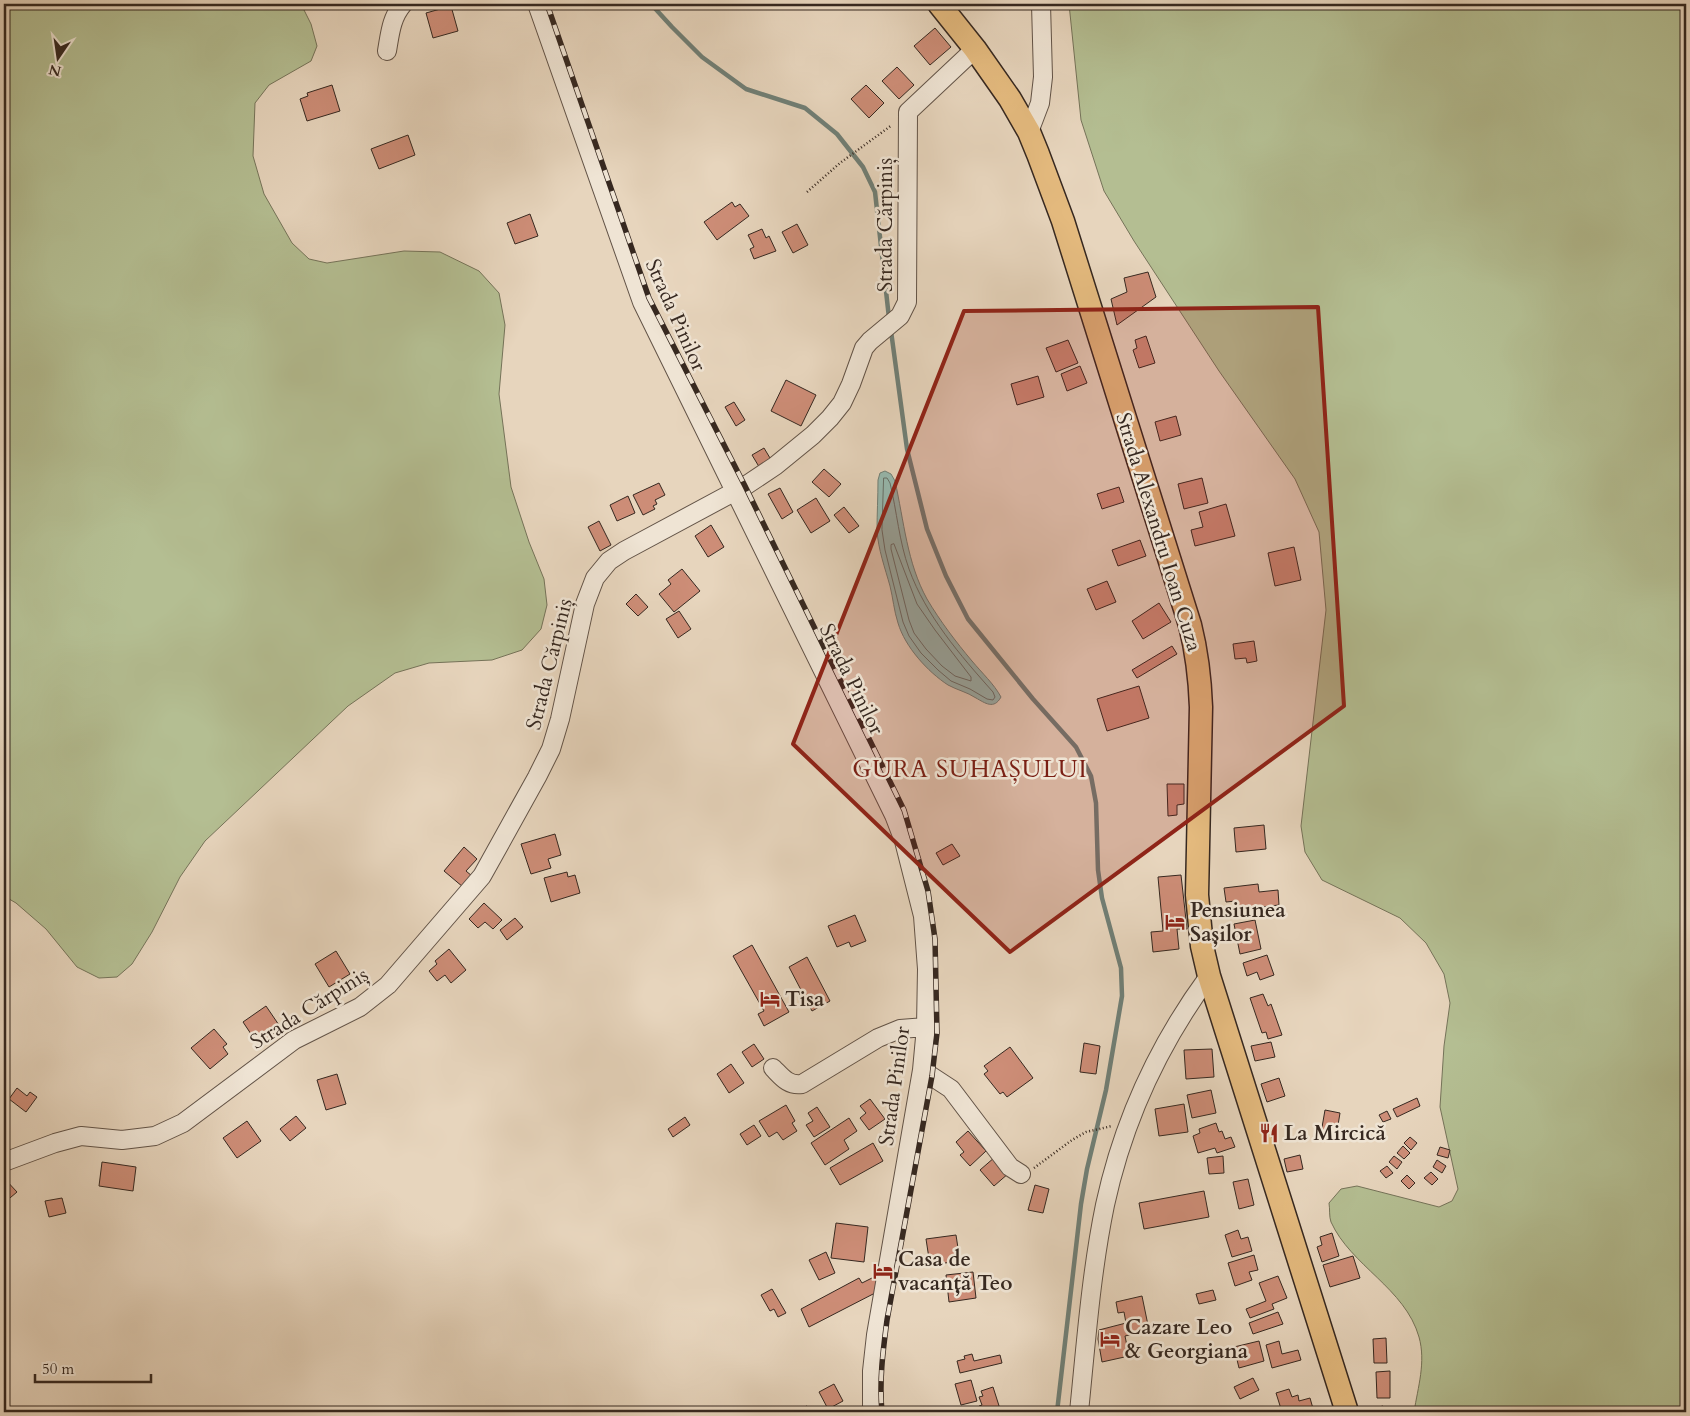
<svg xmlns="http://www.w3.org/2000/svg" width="1690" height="1416" font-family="Cardo,serif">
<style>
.green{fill:#b4be92;stroke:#757359}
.water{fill:#97b9af;stroke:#707f76}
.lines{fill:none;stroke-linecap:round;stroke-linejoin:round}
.shore{stroke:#667068;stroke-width:1}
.stream{stroke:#707f76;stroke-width:4.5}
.building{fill:#cd8d77;stroke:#362820}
.minor-casing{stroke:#625347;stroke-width:20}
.major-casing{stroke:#362820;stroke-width:25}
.path{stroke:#362820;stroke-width:2.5;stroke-dasharray:1 2.5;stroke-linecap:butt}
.minor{stroke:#efe4d4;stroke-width:18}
.major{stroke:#e4ba7e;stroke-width:22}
.rail-casing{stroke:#362820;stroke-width:5.5}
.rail{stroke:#efe4d4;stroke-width:4;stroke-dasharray:11;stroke-linecap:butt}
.marked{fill:#8f2418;fill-opacity:0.2;stroke:#8f2418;stroke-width:4;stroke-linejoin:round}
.labels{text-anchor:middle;stroke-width:5;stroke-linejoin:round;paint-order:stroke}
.street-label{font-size:21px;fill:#362820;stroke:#efe4d4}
.poi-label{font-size:21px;font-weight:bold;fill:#362820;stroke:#efe4d4;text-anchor:start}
.quarter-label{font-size:24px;letter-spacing:1px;fill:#7a1f14;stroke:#efe4d4}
</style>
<rect width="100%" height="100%" fill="#e7d5bd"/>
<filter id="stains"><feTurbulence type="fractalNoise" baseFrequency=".004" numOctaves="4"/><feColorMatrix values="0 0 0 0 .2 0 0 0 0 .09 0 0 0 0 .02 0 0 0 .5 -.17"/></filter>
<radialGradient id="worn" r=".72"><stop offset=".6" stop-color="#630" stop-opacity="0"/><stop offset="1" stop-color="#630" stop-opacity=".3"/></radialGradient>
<!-- green -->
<path class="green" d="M4,4h297l10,20 6,22 -6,15 -42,24 -14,18 -2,53 11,38 28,49 17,16 18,4 77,-12 36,1 39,19 20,22 6,32 -6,69 12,93 18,55 15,37 3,26 -6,24 -19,21 -30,10 -63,3 -34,10 -47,33 -143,135 -25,36 -28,55 -20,32 -15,13 -18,1 -22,-11 -31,-38 -30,-26 -12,-7z
M1069,4h617v1408h-272c4,-25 12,-50 5,-75 -14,-49 -68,-71 -88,-115 -2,-5 -1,-13 -2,-19l12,-14 16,-3 82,21 13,-6 6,-12 -18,-82 4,-61 6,-43 -6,-29 -18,-31 -26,-25 -78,-38 -17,-28 -4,-26 25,-216 -7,-78 -24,-53 -76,-108 -85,-130 -30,-50 -23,-71z"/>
<!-- water -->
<path class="water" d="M885,471l6,3 4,7c9,40 12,82 32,118 13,22 29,43 45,62 10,12 22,23 29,36 -7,13 -16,6 -25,1 -9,-6 -19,-8 -28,-13 -20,-13 -43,-38 -50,-62 -4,-12 -5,-25 -8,-37 -5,-18 -12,-37 -13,-56 0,-16 1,-33 1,-50l2,-7z"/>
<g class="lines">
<!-- shore -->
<path class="shore" d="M884,478h3l3,5c7,29 9,58 19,86 17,47 51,86 84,123l2,5 -2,3 -6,-1 -17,-10 -19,-8 -13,-11 -17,-17 -12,-17 -6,-14 -18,-72 -3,-20z
M894,544l23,60 18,26 36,47v4l-16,-5 -13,-10 -16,-17 -12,-16 -5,-13 -18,-71v-4z"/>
<!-- stream -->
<path class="stream" d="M651,4l21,23 30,30 44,32 59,19 32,26 26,33 12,25 14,126
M891,331l16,118 20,80 19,47 22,43 65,80 43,48 15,29 5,27 2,67 4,28 19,70 1,28 -16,94 -19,79 -6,35 -24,208"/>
</g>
<!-- building -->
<path class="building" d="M451,6l7,25 -25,7 -7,-25z
M935,28l16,19 -21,18 -16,-19z
M897,67l17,18 -15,14 -17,-18z
M332,85l8,26 -33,10 -7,-22 8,-3 -1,-3z
M866,85l18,18 -15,15 -18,-19z
M408,135l7,20 -36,14 -8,-20z
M732,202l3,5 5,-3 9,12 -32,24 -13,-18z
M530,214l8,22 -23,8 -8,-21z
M797,224l11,21 -15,8 -11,-21z
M762,229l4,9 3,-2 7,15 -22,8 -4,-10 4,-2 -6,-12z
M1148,272l8,25 -39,28 -6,-26 16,-7 -3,-14z
M1146,336l9,27 -16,5 -6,-18 4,-2 -2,-8z
M1068,340l10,23 -22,9 -10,-24z
M1080,366l7,17 -20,8 -6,-17z
M1038,376l6,21 -27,8 -6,-21z
M786,380l30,15 -15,31 -30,-15z
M734,402l11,18 -9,6 -11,-19z
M1176,416l5,19 -21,6 -5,-19z
M764,448l9,15 -12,7 -9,-15z
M824,469l17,15 -12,13 -17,-15z
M1202,478l6,25 -24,6 -6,-25z
M659,483l6,12 -10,5 2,4 -4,2 2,3 -12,6 -10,-20z
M1119,487l5,15 -22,7 -5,-15z
M780,488l13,24 -11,7 -14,-25z
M628,496l7,17 -18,8 -7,-16z
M816,498l14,23 -19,12 -14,-23z
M1226,504l9,32 -40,10 -4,-16 12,-3 -4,-15z
M844,507l15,19 -10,7 -15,-18z
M599,521l12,24 -11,6 -12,-24z
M711,525l13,22 -16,10 -13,-21z
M1140,540l6,16 -28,10 -6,-16z
M1294,547l7,33 -26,6 -7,-33z
M682,569l18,22 -26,21 -15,-18 12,-10 -3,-4z
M1107,581l9,21 -20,8 -9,-21z
M636,594l12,13 -10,9 -12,-12z
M1159,603l12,19 -28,17 -11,-18z
M679,611l12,18 -13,9 -12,-19z
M1254,641l3,20 -10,2 -1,-5 -11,1 -2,-15z
M1172,646l5,8 -40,24 -5,-8z
M1139,686l10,32 -42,13 -10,-32z
M1167,784h17v20l-7,1v10l-9,1z
M1264,825l2,24 -30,3 -2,-24z
M555,834l6,21 -13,4 3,9 -20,6 -10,-30z
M952,844l8,12 -17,9 -7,-12z
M464,847l13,12 -11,12 6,5 -9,11 -19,-16z
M567,872l1,5 7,-2 5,18 -29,9 -7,-24z
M1181,875l6,54h-10l2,20 -26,3 -2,-20 12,-1 -5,-54z
M1258,884l1,8 19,-2 1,15 -42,5 -1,-9 -10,1 -2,-14z
M484,903l18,17 -9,9 -8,-7 -7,6 -9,-9z
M855,915l11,26 -15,6 -2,-5 -12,5 -9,-21z
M515,918l8,9 -16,13 -7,-10z
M1255,920l6,29 -21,5 -6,-30z
M752,945l37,67 -25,14 -6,-12 6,-3 -31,-55z
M449,949l17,21 -15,13 -6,-8 -8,6 -8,-10 8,-7 -2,-3z
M336,951l14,23 -21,13 -14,-23z
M1267,955l7,20 -14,5 -3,-8 -10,4 -4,-13z
M807,957l23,44 -18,10 -23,-44z
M1263,994l5,12 3,-2 11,31 -14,4 -2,-7 -4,1 -12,-35z
M266,1006l15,22 -17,13 -4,-5 -5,4 -12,-18z
M214,1029l13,15 -4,3 5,7 -18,15 -19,-21z
M1271,1042l4,15 -20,4 -4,-15z
M1084,1043l16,3 -4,28 -16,-2z
M754,1044l10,15 -12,8 -10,-15z
M1010,1047l23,31 -26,19 -4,-5 -3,2 -16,-20 4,-3 -4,-5z
M1212,1049l2,28 -28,2 -2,-29z
M731,1064l13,19 -15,10 -12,-19z
M337,1074l9,30 -20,6 -9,-30z
M1279,1078l6,18 -18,6 -6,-18z
M17,1088l10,8 3,-4 7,5 -11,15 -17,-13z
M1211,1090l5,23 -24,5 -5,-23z
M1417,1098l3,8 -23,11 -4,-8z
M870,1099l15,20 -16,11 -9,-12 6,-5 -6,-7z
M1184,1104l4,28 -29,4 -4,-27z
M786,1105l9,16 -3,2 5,8 -14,9 -6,-8 -8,5 -10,-16z
M817,1107l13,20 -16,10 -8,-12 7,-4 -5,-8z
M1325,1110l15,3 -2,12 -5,-1 -2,11 -10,-2z
M1387,1111l4,8 -8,3 -4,-7z
M296,1116l10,12 -16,13 -10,-12z
M685,1117l5,8 -17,12 -5,-8z
M849,1118l8,13 -13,9 5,9 -24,16 -14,-22z
M247,1121l14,20 -24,17 -14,-20z
M1216,1123l3,9 3,-1 3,8 6,-2 4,10 -18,6 -2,-5 -17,5 -5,-17 7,-3 -1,-4z
M754,1125l7,11 -14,9 -7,-11z
M968,1131l18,20 -16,15 -10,-11 4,-3 -8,-10z
M1410,1137l7,6 -6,7 -7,-7z
M873,1143l10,18 -43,24 -10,-17z
M1403,1146l7,7 -6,6 -7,-6z
M1440,1147l10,3 -2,8 -11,-3z
M1300,1155l3,14 -16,3 -3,-13z
M1223,1156l1,17 -15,1 -2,-16z
M1394,1156l8,6 -5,7 -8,-7z
M995,1157l14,16 -15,13 -14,-16z
M1437,1160l9,6 -4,7 -9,-6z
M102,1162l34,5 -3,24 -34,-5z
M1387,1166l6,7 -7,5 -6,-7z
M1431,1172l7,7 -6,6 -8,-7z
M1407,1175l8,8 -6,6 -8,-8z
M4,1178l13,14 -13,11z
M1248,1179l6,26 -15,4 -6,-27z
M1035,1185l14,4 -6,24 -15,-3z
M1204,1191l5,26 -65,12 -5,-26z
M62,1198l4,15 -17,4 -4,-16z
M836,1223l32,4 -4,35 -33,-4z
M1238,1230l3,9 7,-2 4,14 -20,6 -7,-22z
M1332,1233l7,23 -17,6 -5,-15 5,-2 -2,-8z
M956,1235l4,26 -30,4 -4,-26z
M826,1252l9,21 -16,7 -10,-20z
M1254,1255l4,15 -9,2 3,8 -17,6 -7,-23z
M1353,1256l7,22 -30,9 -7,-22z
M973,1272l3,26 -27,4 -3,-27z
M880,1274l-3,18 -68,35 -8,-18 58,-31 3,5z
M1278,1276l9,22 -15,6 2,5 -24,9 -4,-9 20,-8 -7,-18z
M772,1289l14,24 -8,4 -4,-8 -4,2 -9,-16z
M1213,1290l3,10 -17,4 -3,-10z
M1142,1296l7,34 -24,6 4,20 -27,6 -4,-23 1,-9 27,-7 -2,-11 -6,1 -2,-11z
M1278,1312l5,12 -30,10 -4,-11z
M1386,1338l1,25h-13l-1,-24z
M1259,1341l5,20 -25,7 -5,-21z
M1279,1341l3,13 16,-4 3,10 -29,8 -6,-23z
M972,1354l2,7 26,-6 2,8 -42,10 -3,-12 8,-2 -1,-3z
M1390,1371v27h-13l-1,-26z
M1253,1378l6,12 -19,9 -6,-12z
M971,1380l6,21 -16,4 -6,-21z
M834,1384l9,17 -15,8 -9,-17z
M993,1387l8,25h-20l-2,-6 3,-1 -3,-8 4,-1 -2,-5z
M1289,1389l3,8 6,-2 1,6 11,-3 4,14h-32l-6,-19z
M807,1406l2,6h-19z
M1383,1406l1,6h-13l-1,-3z"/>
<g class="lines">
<defs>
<path id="minor" d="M537,4l105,298 252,513 10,26 19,75 4,53 -1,58 -4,43 -46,265 -4,36v41
M387,51c3,-17 4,-33 16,-47
M1029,132l11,-29 3,-26 -2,-73
M773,1068c9,9 15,18 29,16l76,-46 22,-9 26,-2
M922,1070l29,19 59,78 11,7
M4,1162l51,-19 26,-7 41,4 33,-4 28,-13 111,-83 66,-33 28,-22 94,-109 55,-99 14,-28 9,-30 25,-115 10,-26 14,-17 15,-10 121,-65 30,-20 38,-31 17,-17 12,-15 9,-19 13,-36 6,-7 30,-25 7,-14 1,-190 67,-63
M1079,1412c7,-69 12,-139 26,-207 18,-83 54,-161 104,-229"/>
<path id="major" d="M939,4l36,45 35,50 19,33 9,22 25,67 127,404c7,28 10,54 11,82l-4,188 5,51 7,30 138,436"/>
</defs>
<!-- minor casing -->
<use href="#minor" class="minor-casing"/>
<!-- major casing -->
<use href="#major" class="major-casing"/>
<!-- path -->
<path class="path" d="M807,192l33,-29 52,-38
M1034,1168l38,-28 14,-8 26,-6"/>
<!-- minor -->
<use href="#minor" class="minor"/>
<!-- major -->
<use href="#major" class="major"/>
<defs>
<path id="rail" d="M547,4l102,294 96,188 159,324 24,81 7,48 2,94 -5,43 -45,244c-4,31 -8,61 -5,92"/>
</defs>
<!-- rail casing -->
<use href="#rail" class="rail-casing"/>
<!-- rail -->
<use href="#rail" class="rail"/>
</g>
<!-- marked area -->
<path class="marked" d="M1318,307l26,399 -334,246 -217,-208 171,-433z"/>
<!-- icons -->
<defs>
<symbol id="hotel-bare" viewBox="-9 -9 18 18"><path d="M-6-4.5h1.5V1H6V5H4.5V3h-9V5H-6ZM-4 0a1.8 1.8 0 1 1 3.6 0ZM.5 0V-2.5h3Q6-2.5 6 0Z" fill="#8f2418" stroke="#efe4d4" stroke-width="2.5" paint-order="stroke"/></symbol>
<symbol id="restaurant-bare" viewBox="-9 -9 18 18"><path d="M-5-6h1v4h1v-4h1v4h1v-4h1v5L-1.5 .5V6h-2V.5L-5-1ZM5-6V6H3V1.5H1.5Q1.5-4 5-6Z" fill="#8f2418" stroke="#efe4d4" stroke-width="2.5" paint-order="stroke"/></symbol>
</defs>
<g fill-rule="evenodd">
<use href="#hotel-bare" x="1161" y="908" width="28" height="28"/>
<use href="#hotel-bare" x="756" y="985" width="28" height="28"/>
<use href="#restaurant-bare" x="1255" y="1119" width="28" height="28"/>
<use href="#hotel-bare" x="869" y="1257" width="28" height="28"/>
<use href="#hotel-bare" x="1096" y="1325" width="28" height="28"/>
</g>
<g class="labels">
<!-- street labels -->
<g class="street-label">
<text transform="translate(885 225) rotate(-90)" y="7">Strada Cărpiniș</text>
<text transform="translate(676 315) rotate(66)" y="7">Strada Pinilor</text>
<text transform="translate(1159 532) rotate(73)" y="7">Strada Alexandru Ioan Cuza</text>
<text transform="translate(549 664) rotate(-76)" y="7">Strada Cărpiniș</text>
<text transform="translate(852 679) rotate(64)" y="7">Strada Pinilor</text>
<text transform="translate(309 1008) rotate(-32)" y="7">Strada Cărpiniș</text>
<text transform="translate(894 1086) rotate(-82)" y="7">Strada Pinilor</text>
</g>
<!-- poi labels -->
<g class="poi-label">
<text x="1190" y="917">Pensiunea<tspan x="1190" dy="24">Sașilor</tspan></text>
<text x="785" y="1006">Tisa</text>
<text x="1284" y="1140">La Mircică</text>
<text x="898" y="1266">Casa de<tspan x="898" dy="24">vacanță Teo</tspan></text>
<text x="1125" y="1334">Cazare Leo<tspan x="1125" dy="24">&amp; Georgiana</tspan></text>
</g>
<!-- quarter labels -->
<g class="quarter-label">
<text x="970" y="777">GURA SUHAȘULUI</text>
</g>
</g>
<!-- margin -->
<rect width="1690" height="1416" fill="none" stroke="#e7d5bd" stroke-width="20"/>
<rect x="5" y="5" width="1680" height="1406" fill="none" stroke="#362820" stroke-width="2.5"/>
<rect x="10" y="10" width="1670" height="1396" fill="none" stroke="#362820"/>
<!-- north arrow -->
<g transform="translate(58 58) rotate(193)" stroke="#efe4d4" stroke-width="4" paint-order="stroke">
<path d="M0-4L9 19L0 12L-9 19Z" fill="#362820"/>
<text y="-8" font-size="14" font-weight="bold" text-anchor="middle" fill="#362820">N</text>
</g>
<!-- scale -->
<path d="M35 1374v8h116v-8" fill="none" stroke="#362820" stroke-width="2.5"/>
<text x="42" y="1374" font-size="15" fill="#362820" stroke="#efe4d4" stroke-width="4" paint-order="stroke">50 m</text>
<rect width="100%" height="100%" filter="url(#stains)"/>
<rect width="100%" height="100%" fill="url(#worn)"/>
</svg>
